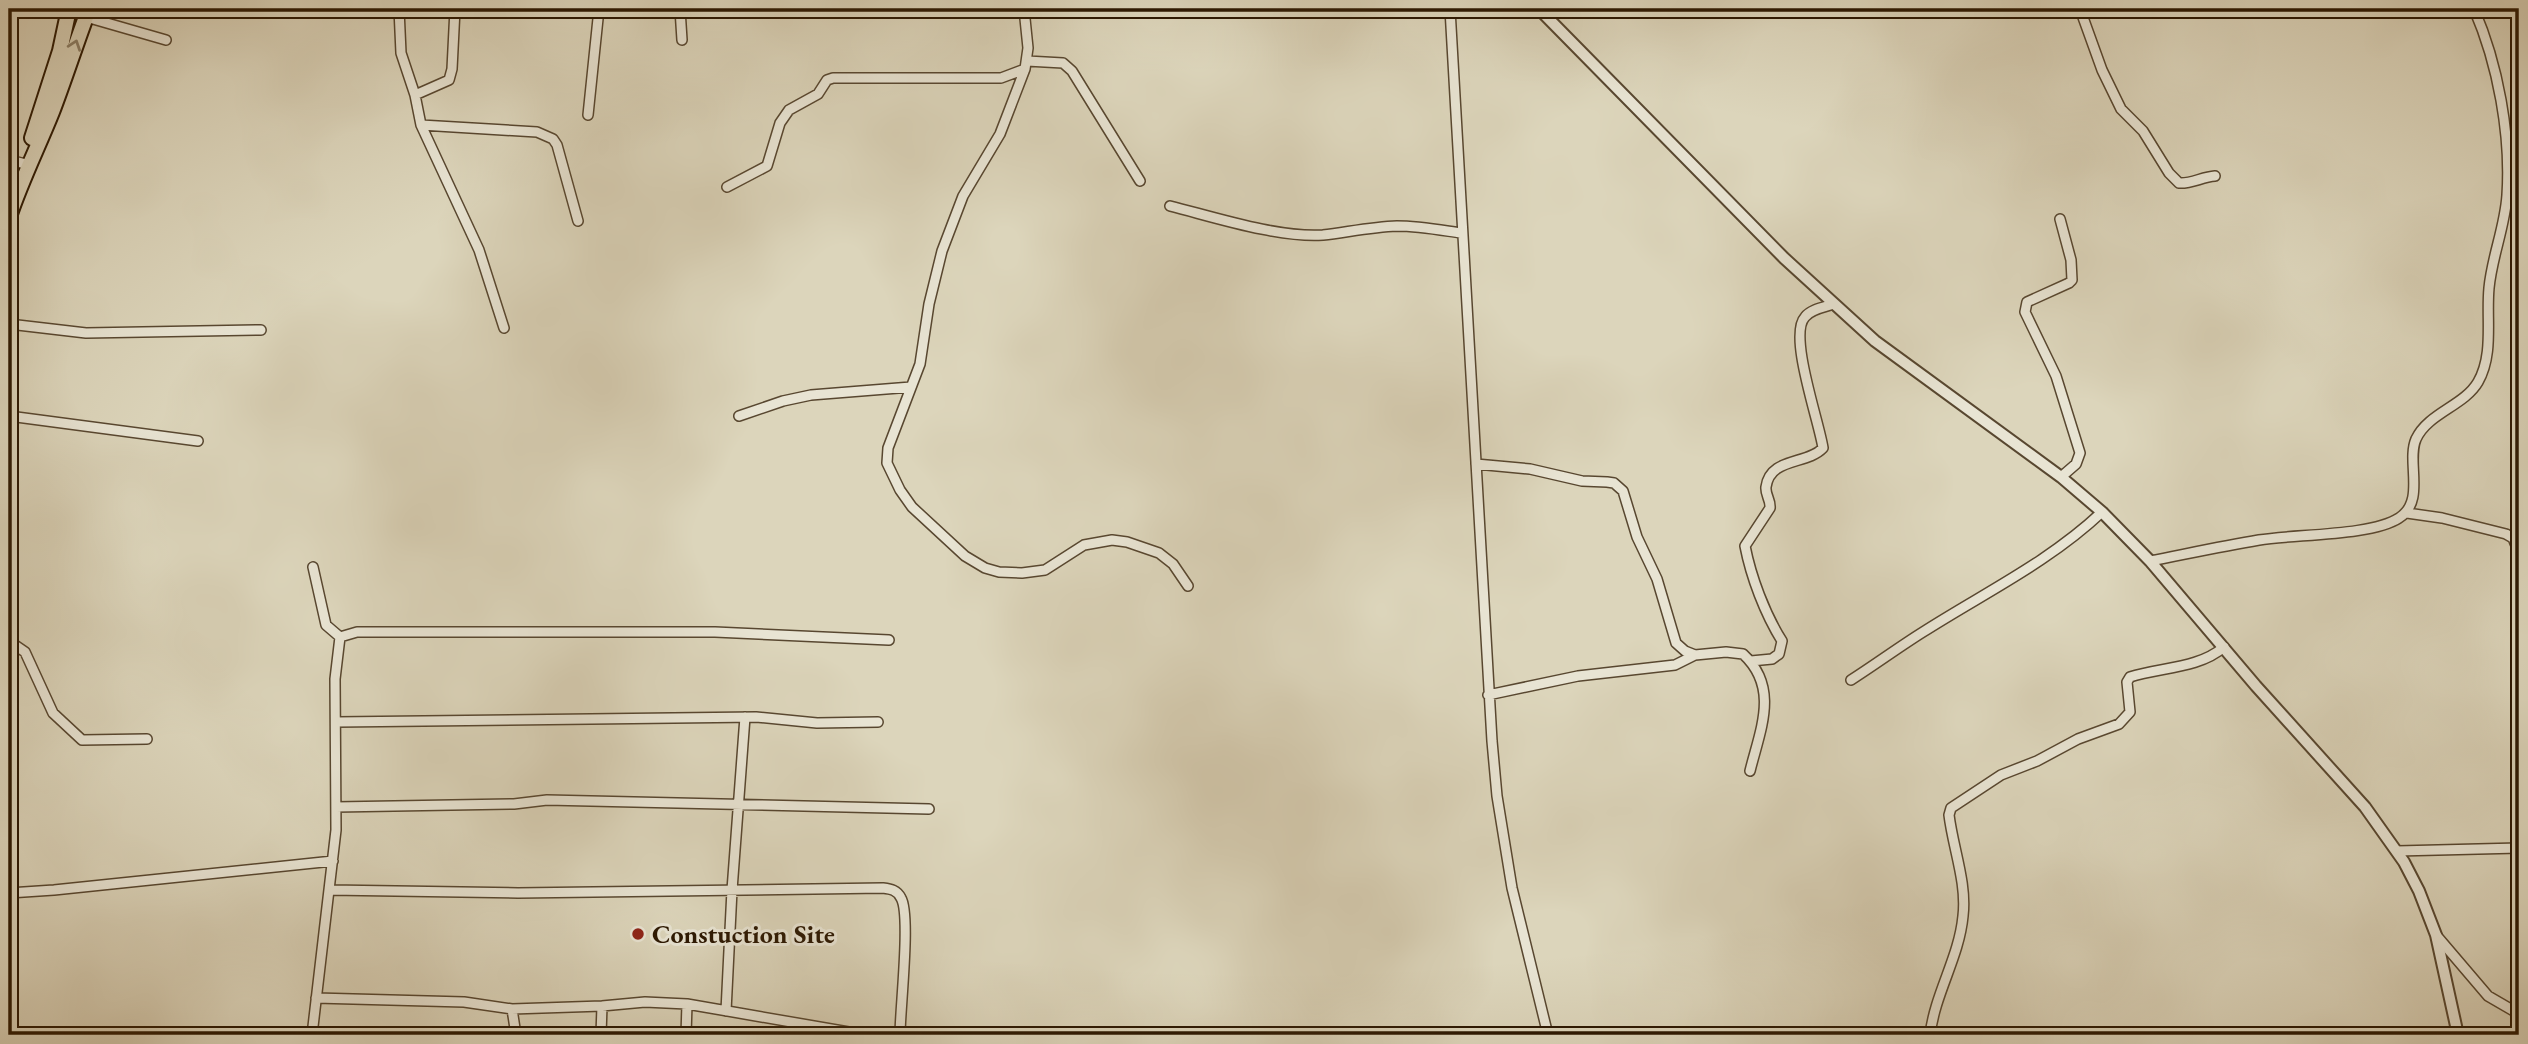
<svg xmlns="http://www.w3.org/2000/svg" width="2528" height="1044" font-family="'EB Garamond',serif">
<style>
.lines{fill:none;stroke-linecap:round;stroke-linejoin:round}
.minor-casing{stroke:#584730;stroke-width:12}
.tertiary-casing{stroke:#584730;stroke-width:14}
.primary-casing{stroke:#2c1802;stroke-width:18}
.minor{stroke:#e8e4d3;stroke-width:9}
.tertiary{stroke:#e8e4d3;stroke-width:10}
.primary{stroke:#dcd5bb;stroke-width:14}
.oneway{stroke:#8d8068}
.poi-dot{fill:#8f2418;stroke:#e8e4d3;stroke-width:2.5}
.labels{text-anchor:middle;stroke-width:6;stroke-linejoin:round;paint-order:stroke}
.poi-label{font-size:26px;font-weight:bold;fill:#2c1802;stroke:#e8e4d3;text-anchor:start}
</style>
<rect width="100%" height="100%" fill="#dcd5bb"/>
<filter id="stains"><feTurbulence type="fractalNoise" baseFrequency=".00286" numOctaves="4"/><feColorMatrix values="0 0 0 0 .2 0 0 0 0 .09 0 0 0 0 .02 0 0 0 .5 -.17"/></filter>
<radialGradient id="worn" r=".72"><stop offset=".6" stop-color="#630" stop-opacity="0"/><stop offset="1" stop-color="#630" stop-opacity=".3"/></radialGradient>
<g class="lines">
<defs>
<path id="minor" d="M399,9l2,44 14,42 6,30 58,125 25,78
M680,9l2,31
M1024,9l4,39 -3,21 -25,65 -37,62 -21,55 -13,53 -9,60 -32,84 -1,15 13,27 12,17 53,49 20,12 14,4 23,1 23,-3 39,-25 28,-5 15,2 32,11 14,11 15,22
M1450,9l42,732 5,55 15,92 36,147
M2080,9l22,61 19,39 22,22 26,42 10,10c12,1 23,-6 36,-7
M86,17l80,23
M1027,61l36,2 9,8 68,110
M415,95l34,-15 3,-11 3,-60
M588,115l11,-106
M421,125l116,7 16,7 4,6 21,76
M9,160l21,5
M727,187l40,-21 13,-43 9,-13 29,-16 9,-14 6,-2h168l24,-9
M1170,206c44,11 108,32 153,29 25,-3 49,-8 74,-9 22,0 43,4 64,7
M2060,219l11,41 1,20 -3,3 -42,19 -2,10 31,64 24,77 -4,11 -15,13
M9,324l77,9 175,-3
M9,416l189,25
M739,416l44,-15 28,-6 100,-8
M1476,464l54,5 52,12 25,1 7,1 9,8 14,46 20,42 19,64 9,8 10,4
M2407,513l35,5 64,16 7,4 6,15
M2150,561c36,-7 73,-15 109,-21 36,-6 113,-4 140,-22 27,-17 7,-56 17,-79 12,-26 48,-33 62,-57 16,-28 8,-63 11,-94 3,-32 16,-61 18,-93 4,-60 -9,-131 -33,-186
M340,637l17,-5h358l174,8
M9,641l16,11 28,61 29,27 65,-1
M1751,661l21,-2 7,-5 3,-13c-17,-27 -31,-64 -37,-95l25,-38c1,-8 -5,-13 -4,-21 4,-30 41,-22 57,-39 -4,-27 -35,-113 -18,-131 6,-8 20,-10 29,-13
M1851,680c25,-16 48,-33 72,-48 61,-39 126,-70 179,-120
M1488,695l90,-19 97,-11 20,-10 31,-3 17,2c37,34 17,76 7,117
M337,722l419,-5 61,6 61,-1
M336,807l178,-3 33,-4 382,9
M2397,851l122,-3
M330,890l188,3 365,-5c8,1 14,2 18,10 10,17 -1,111 -1,137
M9,893l45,-3 279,-29
M2436,935l52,61 31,18
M316,998l148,4 48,7 90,-3 43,-4 42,2 179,31
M512,1009l4,26
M726,1011l6,-121 13,-173
M312,1035l24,-205 -1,-151 5,-42 -14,-12 -13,-58
M601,1035l1,-29
M686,1035l1,-31
M1930,1035c5,-42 29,-77 33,-119 4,-33 -10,-68 -14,-101l2,-7 50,-33 36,-14 41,-22 41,-15 11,-12 -3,-30 3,-5c31,-10 68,-8 94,-30"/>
<path id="tertiary" d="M1539,9l245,249 91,83 186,136 41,35 48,49 106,125 109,121 39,55 15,29 17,44 22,100"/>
<path id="primary" d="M32,138l28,-87 9,-42
M9,217c12,-36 29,-70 43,-105 13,-34 24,-69 37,-103"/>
</defs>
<!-- minor casing -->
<use href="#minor" class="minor-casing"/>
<!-- tertiary casing -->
<use href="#tertiary" class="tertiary-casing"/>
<!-- primary casing -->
<use href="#primary" class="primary-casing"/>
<!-- minor -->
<use href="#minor" class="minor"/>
<!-- tertiary -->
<use href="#tertiary" class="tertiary"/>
<!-- primary -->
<use href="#primary" class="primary"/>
</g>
<!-- one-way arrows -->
<defs><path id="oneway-chevron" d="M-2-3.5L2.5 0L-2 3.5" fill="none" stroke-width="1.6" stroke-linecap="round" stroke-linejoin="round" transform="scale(1.75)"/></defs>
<use class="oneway" href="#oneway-chevron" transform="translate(75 45) rotate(-71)"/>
<!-- markers -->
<circle class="poi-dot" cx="638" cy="934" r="7"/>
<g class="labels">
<!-- poi labels -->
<g class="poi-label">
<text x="652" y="943">Constuction Site</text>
</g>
</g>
<!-- margin -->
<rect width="2528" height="1044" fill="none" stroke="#dcd5bb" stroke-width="35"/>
<rect x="10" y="10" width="2507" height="1023" fill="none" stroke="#2c1802" stroke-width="3.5"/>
<rect x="18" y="18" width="2493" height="1009" fill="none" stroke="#2c1802" stroke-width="2"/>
<rect width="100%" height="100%" filter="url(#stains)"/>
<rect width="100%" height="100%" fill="url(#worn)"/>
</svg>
